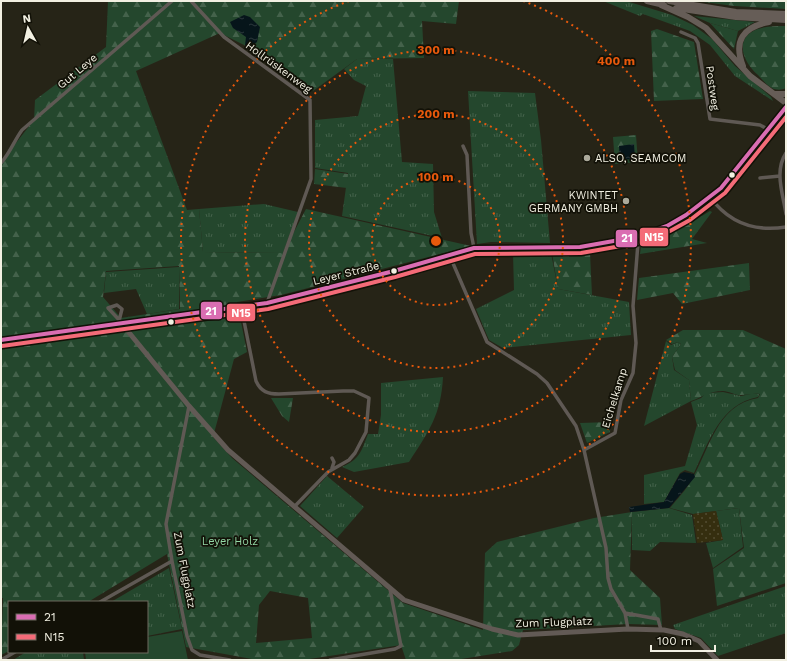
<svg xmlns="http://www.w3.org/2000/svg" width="787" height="661" font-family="'Work Sans',sans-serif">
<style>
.grass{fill:url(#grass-tufts)}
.forest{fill:url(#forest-firs);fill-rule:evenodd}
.sand{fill:url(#sand-dots)}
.park{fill:#24472d}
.water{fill:url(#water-ripples)}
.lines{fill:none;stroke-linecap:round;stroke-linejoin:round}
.street{stroke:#5f5954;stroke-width:3.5}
.secondary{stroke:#625a55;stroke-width:5}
.highway{stroke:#665d57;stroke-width:6}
.bus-1-casing{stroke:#121107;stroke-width:7}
.bus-2-casing{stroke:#121107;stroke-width:7}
.bus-1{stroke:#da6db2;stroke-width:4}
.bus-2{stroke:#f46b78;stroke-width:4}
.ring{fill:none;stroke:#e8590c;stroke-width:2;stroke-dasharray:2 4}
.poi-dot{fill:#aba99b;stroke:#121107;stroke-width:1.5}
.bus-dot{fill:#f2f0e2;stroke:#121107;stroke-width:1.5}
.labels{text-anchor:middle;stroke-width:3.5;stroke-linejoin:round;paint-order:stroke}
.street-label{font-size:11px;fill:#f2f0e2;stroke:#121107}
.poi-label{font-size:11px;fill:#f2f0e2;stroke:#121107;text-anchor:start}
.park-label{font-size:11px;fill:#93d7a5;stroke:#121107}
.centre{fill:#e8590c;stroke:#121107;stroke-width:2}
.ring-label{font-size:12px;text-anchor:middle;font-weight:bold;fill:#e8590c;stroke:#121107;stroke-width:3.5;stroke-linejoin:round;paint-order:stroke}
.line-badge{stroke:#121107;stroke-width:1.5}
.badge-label{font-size:11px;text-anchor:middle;font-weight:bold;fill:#fff}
</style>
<defs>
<pattern id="grass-tufts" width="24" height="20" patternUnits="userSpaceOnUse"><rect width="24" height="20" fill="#24472d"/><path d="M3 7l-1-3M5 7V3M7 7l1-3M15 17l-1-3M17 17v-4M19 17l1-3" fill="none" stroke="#44624b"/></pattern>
<pattern id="forest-firs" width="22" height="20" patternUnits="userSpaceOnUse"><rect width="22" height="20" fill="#24472d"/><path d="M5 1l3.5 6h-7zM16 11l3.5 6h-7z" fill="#44624b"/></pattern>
<pattern id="sand-dots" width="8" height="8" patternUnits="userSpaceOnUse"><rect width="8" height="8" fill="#352e0f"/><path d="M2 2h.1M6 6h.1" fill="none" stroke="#534d32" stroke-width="1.8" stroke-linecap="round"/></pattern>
<pattern id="water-ripples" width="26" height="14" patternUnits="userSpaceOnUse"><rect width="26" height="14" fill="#06151a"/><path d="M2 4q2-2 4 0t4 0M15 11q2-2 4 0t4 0" fill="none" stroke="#2b373b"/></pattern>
</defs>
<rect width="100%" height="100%" fill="#262417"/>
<!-- grass -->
<path class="grass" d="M603,1h23l46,14 21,10 19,14 23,27 36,31 2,4 -38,-25 -25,-31 -20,-14 -47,-17 -3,2z
M694,16l61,6 -17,9 -28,-8z
M357,59h36l9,103 31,2 1,48 8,26 -100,-22 6,-43 -33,-5v-48l43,-4 8,-30 -12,-6 -10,-11z
M468,91l67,2 6,47 9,103 -59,-1 -14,2z
M264,204l34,8 -15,41 -80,-1 -4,-43z
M513,253h38l7,36 71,13 2,33 -128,13 -14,-8 -13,-31 38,-19z
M179,267v42l-32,5 -11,-25 -32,4 2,-21z
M666,341l5,4 7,-3 3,2 -9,13 2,13 15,10 2,21 -47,25z
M443,377c-2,38 -14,54 -34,85l-55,10 -12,-5c18,-8 19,-15 26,-33h10l3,-19v-32z
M723,392l18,4 10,-2h8l-1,3c-38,7 -49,45 -64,76l-9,-3 -5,3 -16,29 -20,2v-29l41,-9 12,-41 -6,-23 10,-4 5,-5z
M327,476l37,31 -27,31 -37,-32z
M669,508l23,7 4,28 -36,-1 -10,9 -18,-1v-38z
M739,508l4,39 -30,21 -7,-25 17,-3 -7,-29z
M169,568l13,61 -35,7v-34h-36z
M786,586v47l-68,23 -17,-18 -26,-9 -2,-4z
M26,652h57l1,8h-71z"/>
<!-- forest -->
<path class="forest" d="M108,1h351l-3,23 -34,-3 2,37 -67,1 -44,32 -43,-33 -50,-25 -84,38 51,139 12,-1 4,43 80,1 23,-44 165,37 -190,49 -44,7 10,50 -13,7 -21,78 19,21 171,145 80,27 2,-77 12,-11 97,-24 38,-6 -2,58 30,28 2,27 -34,-1 -105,6 -4,15 -7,6 -57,9h-49l-5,-15 -98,15h-46l-71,-13 -19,-93 -79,48h-79v49l-8,4 2,-57h-2v-436l33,-42 1,-20 71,-53zM179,266l1,43 -59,9 -18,-21 3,-26zM270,591l38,7 4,40 -56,5 3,-38z
M696,1h90v8l-52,-3z
M710,23l28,8 -4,18z
M786,26v62c-4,2 -8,2 -12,1 -6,-2 -12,-10 -16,-14 -15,-13 -25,-37 0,-46 9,-3 19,-3 28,-3z
M657,29l37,13 9,57 -49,2 -3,-70z
M636,135l2,27 -23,2 -2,-27z
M315,169l33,5 -1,14 -33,-4z
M710,211l2,1 -20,27 15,4 -67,11 1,-8c25,-8 46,-21 69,-35z
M552,253h38l2,42 -34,-6z
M749,263l1,27 -68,14 -9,-11 -36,7 2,-22z
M683,330h60l43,19v234l-69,23 -4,-37 31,-21 -5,-40 -46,6 -23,-6c7,-9 16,-18 21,-27 19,-32 25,-76 67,-83l2,-4c-7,-1 -12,1 -19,1 -5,1 -12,-4 -18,-4 -14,0 -20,6 -32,10l-2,-21 -14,-10 -3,-13 9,-13 -3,-2 -6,2 -6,-4z
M271,398h22l-4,24 -7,-6z
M611,422l-1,10 -23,11 -7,-20z"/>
<!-- sand -->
<path class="sand" d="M716,511l7,29 -26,3 -4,-29z"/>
<!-- park -->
<path class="park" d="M182,631l6,29h-102l-1,-8h62v-15z"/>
<!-- water -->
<path class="water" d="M244,15l6,2 10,10 -3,15 -8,6 -4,-3 1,-8 -13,-9 -3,-6z
M634,144l1,15 -15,1 -1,-14z
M684,472l10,2 1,3 -26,31 -39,4 -1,-5 35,-5 16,-28z"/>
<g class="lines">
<!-- street -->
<path class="street" d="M191,1l33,36 86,63 1,79 -44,124
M681,32l14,6 3,5 12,76 50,6 9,5
M463,146l4,9 4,78 3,15
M786,153c-12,18 -3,41 0,61
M1,163c9,-10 13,-22 21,-33l150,-129
M760,178l20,-2
M710,197c19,26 45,35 76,30
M449,254l38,88 50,32 10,9 29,43 8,24 22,98 2,30 3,11 14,24 3,16
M241,306l15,75c5,11 12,13 23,13l64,-3h11l15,7 -3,34 -11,21 -6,7 -21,12 -33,34
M119,321l3,-12 -5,-4 -9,3 14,15
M189,406l-23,118 6,37 15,75 5,14 8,5 30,5
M584,450l31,-17 6,-33 12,-27 3,-30 -3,-37 5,-63 -2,-6
M332,468l2,-6 -2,-4
M100,602l72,-41
M625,613l33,6 3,11
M1,660l14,-8
M330,660l65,-11 6,-3 -11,-57"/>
<!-- secondary -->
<path class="secondary" d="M122,324l67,82 39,44 176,150 88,29 26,6 110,-6 36,1 19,4 16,7 18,19
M1,340l266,-37 127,-32 80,-23 106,-1 56,-10 31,-11 19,-11 35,-27 65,-81"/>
<!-- highway -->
<path class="highway" d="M647,1l17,4
M669,1l67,11 50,2
M661,5l27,12 18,11 44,48 36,27
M676,8l60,9 50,3
M743,66c-10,-25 0,-39 26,-44
M774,94h12"/>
<defs>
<path id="bus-1" d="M1,340l266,-37 127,-32 80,-23 106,-1 56,-10 31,-11 19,-11 35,-27 65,-81"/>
<path id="bus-2" d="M2,346l266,-37 127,-32 80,-23 106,-1 57,-10 32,-12 20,-11 35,-27 61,-76"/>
</defs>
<!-- bus-1 casing -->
<use href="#bus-1" class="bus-1-casing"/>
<!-- bus-2 casing -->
<use href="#bus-2" class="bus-2-casing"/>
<!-- bus-1 -->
<use href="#bus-1" class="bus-1"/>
<!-- bus-2 -->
<use href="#bus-2" class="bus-2"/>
</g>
<!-- distance rings -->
<g class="ring">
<circle cx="436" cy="241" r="64"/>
<circle cx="436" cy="241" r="127"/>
<circle cx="436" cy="241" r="191"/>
<path d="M523 1A255 255 0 1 1 349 1"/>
</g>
<!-- markers -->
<g class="poi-dot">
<circle cx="587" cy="158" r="4"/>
<circle cx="626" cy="201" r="4"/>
</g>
<g class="bus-dot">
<circle cx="732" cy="175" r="3.5"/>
<circle cx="394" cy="271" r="3.5"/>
<circle cx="171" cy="322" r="3.5"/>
</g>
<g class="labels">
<!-- street labels -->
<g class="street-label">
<text transform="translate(279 67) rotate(36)" y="4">Hollrüskenweg</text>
<text transform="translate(77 71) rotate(-40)" y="4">Gut Leye</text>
<text transform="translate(713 88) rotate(82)" y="4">Postweg</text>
<text transform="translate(346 273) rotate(-14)" y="4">Leyer Straße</text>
<text transform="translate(614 398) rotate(-73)" y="4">Eichelkamp</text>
<text transform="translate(185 570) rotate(79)" y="4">Zum Flugplatz</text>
<text transform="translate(554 622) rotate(-2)" y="4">Zum Flugplatz</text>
</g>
<!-- poi labels -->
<g class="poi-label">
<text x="595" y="162">ALSO, SEAMCOM</text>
<text x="618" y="199" text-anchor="end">KWINTET<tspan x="618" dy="13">GERMANY GMBH</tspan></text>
</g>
<!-- park labels -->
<g class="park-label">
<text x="230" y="545">Leyer Holz</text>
</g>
</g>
<circle cx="436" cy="241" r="6" class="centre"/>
<g class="ring-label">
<text x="436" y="54">300 m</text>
<text x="616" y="65">400 m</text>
<text x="436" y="118">200 m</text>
<text x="436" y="181">100 m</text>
</g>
<g class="line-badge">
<rect x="639" y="227" width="30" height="20" rx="4" fill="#f46b78"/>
<rect x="615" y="229" width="23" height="19" rx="4" fill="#da6db2"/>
<rect x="200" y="301" width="23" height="19" rx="4" fill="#da6db2"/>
<rect x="226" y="303" width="30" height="19" rx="4" fill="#f46b78"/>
</g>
<g class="badge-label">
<text x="654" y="241">N15</text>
<text x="627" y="242">21</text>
<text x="211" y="315">21</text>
<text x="241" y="317">N15</text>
</g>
<!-- border -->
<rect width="787" height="661" fill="none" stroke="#f2f0e2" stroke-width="4"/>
<!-- legend -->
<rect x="8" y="601" width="140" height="52" fill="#121107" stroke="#6c6a5f"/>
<rect x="16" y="614" width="20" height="6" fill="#da6db2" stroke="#6c6a5f"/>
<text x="44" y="621" font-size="12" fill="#f2f0e2">21</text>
<rect x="16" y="634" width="20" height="6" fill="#f46b78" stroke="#6c6a5f"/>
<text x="44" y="641" font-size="12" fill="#f2f0e2">N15</text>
<!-- north arrow -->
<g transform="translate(28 28) rotate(352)" stroke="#121107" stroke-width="3" paint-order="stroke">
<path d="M0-3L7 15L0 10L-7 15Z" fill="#f2f0e2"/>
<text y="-6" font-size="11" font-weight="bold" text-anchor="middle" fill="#f2f0e2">N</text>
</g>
<!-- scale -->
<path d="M651 645v6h64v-6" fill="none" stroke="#f2f0e2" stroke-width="2"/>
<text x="657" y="645" font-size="12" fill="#f2f0e2" stroke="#121107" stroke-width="3" paint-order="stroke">100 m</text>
</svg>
